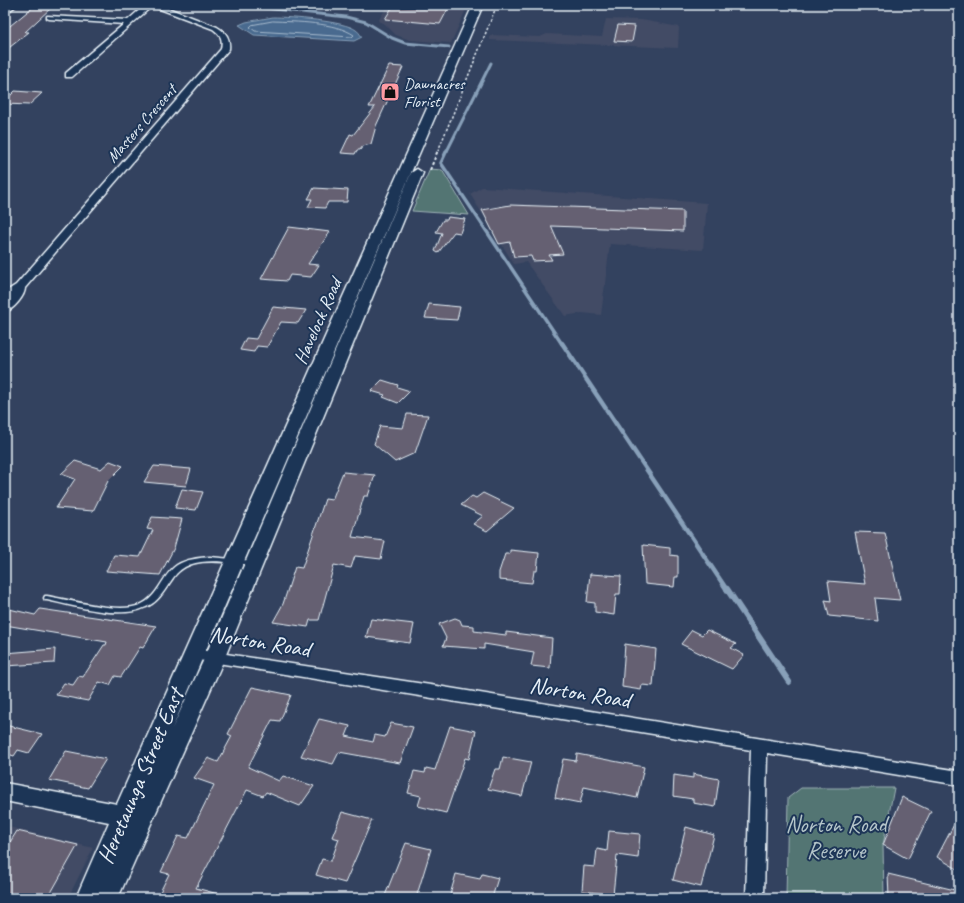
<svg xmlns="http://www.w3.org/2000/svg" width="964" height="903" font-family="Caveat,sans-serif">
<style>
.built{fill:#424b65}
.green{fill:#537473;stroke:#9eb2b6}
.water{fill:#486a8f;stroke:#88a0b9}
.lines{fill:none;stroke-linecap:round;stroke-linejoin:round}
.shore{stroke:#a8bbce;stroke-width:1}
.stream-far3{stroke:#88a0b9;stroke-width:3}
.stream-far2{stroke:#88a0b9;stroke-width:3.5}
.stream-far1{stroke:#88a0b9;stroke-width:4.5}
.stream{stroke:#88a0b9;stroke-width:6}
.building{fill:#656172;stroke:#e8f1f8}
.service-casing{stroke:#e8f1f8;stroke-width:3}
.minor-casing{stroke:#e8f1f8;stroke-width:3}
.tertiary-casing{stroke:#e8f1f8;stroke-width:3}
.secondary-casing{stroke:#e8f1f8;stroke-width:3}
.path-far1{stroke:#e8f1f8;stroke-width:1.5;stroke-dasharray:2.5 2;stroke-linecap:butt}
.path{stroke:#e8f1f8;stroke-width:2;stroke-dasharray:3 2.5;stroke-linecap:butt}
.service{fill:#1d3557;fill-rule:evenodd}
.minor{fill:#1d3557;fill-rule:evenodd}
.tertiary{fill:#1d3557;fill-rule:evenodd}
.secondary{fill:#1d3557;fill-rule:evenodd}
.labels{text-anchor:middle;stroke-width:4;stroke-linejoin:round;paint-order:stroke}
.far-poi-label{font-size:16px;fill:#e8f1f8;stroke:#1d3557;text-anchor:start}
.far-street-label{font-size:16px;fill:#e8f1f8;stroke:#1d3557}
.street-label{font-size:19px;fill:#e8f1f8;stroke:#1d3557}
.near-street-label{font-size:23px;fill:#e8f1f8;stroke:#1d3557}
.near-park-label{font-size:23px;fill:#b4c5c9;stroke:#1d3557}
</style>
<rect width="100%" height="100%" fill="#33425f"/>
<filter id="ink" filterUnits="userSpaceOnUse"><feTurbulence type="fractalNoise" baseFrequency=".025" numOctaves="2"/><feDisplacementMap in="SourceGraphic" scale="8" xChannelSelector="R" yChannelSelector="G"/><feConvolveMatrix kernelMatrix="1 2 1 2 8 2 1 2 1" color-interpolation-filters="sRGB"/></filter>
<g filter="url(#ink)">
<!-- built -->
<path class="built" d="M388,5h80l-17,38 -41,-3 -14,-5 -11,-11 -7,-3z
M606,19l36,1 37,7 -1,21 -188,-8v-5l50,2 7,-3 55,3z
M482,187l225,16 -4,47 -93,-6 -9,71 -19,-2 -17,3 -39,-54 -12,2 -44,-70z
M5,826l88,22 -25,50h-63z"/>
<!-- green -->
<path class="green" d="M430,169l12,1 27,45 -57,-4z
M801,788h93l-11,57 1,53h-98l2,-100z"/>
<!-- water -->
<path class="water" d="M273,17c16,0 72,4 83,13 2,1 4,4 6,7l-8,4 -100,-6 -15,-10 7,-3z"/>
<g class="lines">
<!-- shore -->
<path class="shore" d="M273,21c22,1 62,1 81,14l-2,2 -97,-6 -5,-4 2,-2z"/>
<!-- stream-far3 -->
<path class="stream-far3" d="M237,5l109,12 20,5 26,16 13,5 44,4
M447,151l44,-88"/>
<!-- stream-far2 -->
<path class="stream-far2" d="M447,150l-6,13 121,181"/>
<!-- stream-far1 -->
<path class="stream-far1" d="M562,343l165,247"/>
<!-- stream -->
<path class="stream" d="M727,589l62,93"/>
</g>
<!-- building -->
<path class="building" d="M427,5h23l-10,19 -55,-5 8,-13 32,2z
M33,7l18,1 -26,24h4l-24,19v-21z
M618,25l17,1 -3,16 -18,-1z
M389,66l14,1 -27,59 -5,18 -8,2 -3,4h-3l-2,4 -14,-1 9,-19 3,1 22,-28h-6z
M15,91l27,2 -13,12 -24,-1v-3z
M314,188l34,2 -1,12h-19l-3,6 -17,-1 4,-8h-4z
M510,205l173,6v20l-132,-5 12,28 -14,1 3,5 -19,1 -2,-5 -17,1 -4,-15 -11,2 -17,-34z
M448,217l17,2 -5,14 -6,-1 -16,21 -3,-2 7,-18 -6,-1 7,-12h4z
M289,227l41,5 -22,32 11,1 -8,12 -21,-2 -3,6 -26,-2z
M429,304l31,3 -3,13 -32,-2z
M273,307l33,3 -8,13 -17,-1 -14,25 -10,-1 -3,6 -14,-2 6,-12 10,1z
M382,380l16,5 -1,2 13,4 -12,12 -15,-6 2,-2 -14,-4z
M407,414l21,1 -13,38 -20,9 -21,-18 6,-18 23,2z
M75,461l26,8 9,-8 13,5 -15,15 -15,30 -37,-3 19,-29 -14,-5z
M154,466l37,3 -5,17 -42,-4z
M343,472l32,3 -7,21h-4l-12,41 33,4 -4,18 -26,-3 -4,12 -17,-3 -15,55h-9l-2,7 -35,-5 10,-18 12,-37 7,1 23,-69 7,1z
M182,489l21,3 -7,18 -21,-2z
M483,493l31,15 -27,23 -14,-7 10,-8 -22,-11 11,-9 4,2z
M152,517l30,2 -8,29 -14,27 -54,-4 8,-16 26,2 13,-27 -6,-1z
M855,532l30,1 15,67 -25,-2 3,23 -49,-5 -4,-16 6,1 -3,-20 37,3z
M643,545l27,3v7l8,1v21h-3l-1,10 -29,-3z
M510,550l29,3 -2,18h-3l-2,12 -33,-3v-8l6,-18h5z
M590,574l31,2 -1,18h-4l-2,21 -19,-3v-9l-8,-1z
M5,608l30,7 5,-6 116,17 -13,22 -3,-1 -19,30 -6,-1 -5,9 -11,-3 -11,19 -32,-6 8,-12 9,2 6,-9 4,1 21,-32h2l1,-3 -102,-17z
M455,618l5,2 2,5 12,1v5l32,4v-3l46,6 -2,30 -19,-2 3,-14 -50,-8v5l-41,-3 3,-8 -7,-14z
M371,619l43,5 -4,19 -44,-6z
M692,630l10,5 5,-5 29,14 -5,4 13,7 -12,14 -51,-25z
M625,644l31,5 -3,37 -11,-1 -1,5 -19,-3z
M55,649l-1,14 -49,3v-13z
M252,687l39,8 -11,26 -8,-1 -24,47 31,14 4,-5 31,10 -14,20 -34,-14 -3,4 -16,-6 -51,98 22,6v4h-61l12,-24 -8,-2 17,-36 10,2 26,-53 -20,-7 14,-20 10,4 14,-26 -4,-2z
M319,719l31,7 -4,10 27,6 2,-7 10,2 6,-14 22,4 -13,36 -61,-11 -6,12 -32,-8z
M5,725l37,9 -13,19 -11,-3 -4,6 -9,-3z
M450,726l26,5 -7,28 -4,-1 -19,55 -28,-7 3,-10 -13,-3 6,-22 11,2 1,-5 9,2z
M66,751l40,8 -18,29 -39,-8z
M577,754l67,13 -7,31 -53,-11 -4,16 -25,-5 8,-39 13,2z
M503,757l28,5 -9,34 -34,-7 7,-20h5z
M693,774l26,5 -4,28 -22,-4v-4l-20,-3 1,-21 19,3z
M902,797l29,14 -23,48 -25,-14z
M342,812l30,8 -27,63 -29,-8 6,-16 9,2 8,-22 -7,-2z
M959,815v55l-22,-13z
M686,827l28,8 -13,52 -28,-7z
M17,831l61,14 -30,53h-43v-48z
M609,831l31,3 -2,24 -21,-3 -4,40 -31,-4 2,-25 11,1 2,-18 10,2z
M406,843l25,6 -15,49h-32z
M456,874l24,5 2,-5 16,4 -6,20h-43z
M888,874l71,17v7h-70z"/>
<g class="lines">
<defs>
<path id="service" d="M210,557l43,4h2l1,2 -1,2h-2c-25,-2 -63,-12 -80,13 -8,11 -14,24 -27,29 -26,13 -71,-1 -99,-7h-2l-1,-2 1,-2h2c24,4 71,18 93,9 19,-8 22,-30 37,-40 10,-6 22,-7 33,-8z"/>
<path id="minor" d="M145,5h15l57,22c10,6 13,11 12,22l-204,239c0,8 -12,22 -20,24v-9l4,-4 -4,1v-8l11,-7 205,-236c2,-10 0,-14 -8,-20l-61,-23 -80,71h-6v-4l58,-49 -75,-5 -2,-1v-2l81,4z
M193,649l244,37 522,85v14l-192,-32 -3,145h-18l5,-148 -558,-91 -5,-1 -2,-4 2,-4z"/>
<path id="tertiary" d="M8,5h9l-12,9v-7z"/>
<path id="secondary" d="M473,5h10l-311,724 33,-72 206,-484 6,-4 6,4 -198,484 -107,241h-42l33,-76 -104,-21v-18l112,21z"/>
</defs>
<!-- service casing -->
<use href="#service" class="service-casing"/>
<!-- minor casing -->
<use href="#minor" class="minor-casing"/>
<!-- tertiary casing -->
<use href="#tertiary" class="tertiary-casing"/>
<!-- secondary casing -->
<use href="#secondary" class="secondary-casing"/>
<!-- path-far1 -->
<path class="path-far1" d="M438,151l59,-146"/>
<!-- path -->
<path class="path" d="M430,170l8,-20"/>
<!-- service -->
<use href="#service" class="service"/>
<!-- minor -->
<use href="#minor" class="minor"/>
<!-- tertiary -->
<use href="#tertiary" class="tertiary"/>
<!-- secondary -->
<use href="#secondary" class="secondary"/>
</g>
</g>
<!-- icons -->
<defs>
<symbol id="shop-square" viewBox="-11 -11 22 22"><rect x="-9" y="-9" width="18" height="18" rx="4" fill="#ff9aa2" stroke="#1d3557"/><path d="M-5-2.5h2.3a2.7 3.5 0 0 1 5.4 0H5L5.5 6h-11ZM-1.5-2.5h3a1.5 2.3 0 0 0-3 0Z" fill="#111"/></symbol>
</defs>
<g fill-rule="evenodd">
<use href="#shop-square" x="379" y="81" width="22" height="22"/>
</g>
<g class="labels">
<!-- far-poi labels -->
<g class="far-poi-label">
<text x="404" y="89">Dawnacres<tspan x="404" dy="18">Florist</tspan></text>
</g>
<!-- far-street labels -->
<g class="far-street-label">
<text transform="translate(141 123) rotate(-49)" y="6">Masters Crescent</text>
</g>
<!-- street labels -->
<g class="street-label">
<text transform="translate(317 321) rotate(-66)" y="7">Havelock Road</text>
</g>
<!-- near-street labels -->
<g class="near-street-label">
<text transform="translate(260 641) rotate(9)" y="8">Norton Road</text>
<text transform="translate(580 692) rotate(9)" y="8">Norton Road</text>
<text transform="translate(140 776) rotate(-67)" y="8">Heretaunga Street East</text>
</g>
<!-- near-park labels -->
<g class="near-park-label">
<text x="836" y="832">Norton Road<tspan x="836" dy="26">Reserve</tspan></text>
</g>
</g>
<!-- margin -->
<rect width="964" height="903" fill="none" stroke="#1d3557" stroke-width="20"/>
<rect x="10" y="10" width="944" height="883" fill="none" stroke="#e8f1f8" stroke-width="1.5" filter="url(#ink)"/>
</svg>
